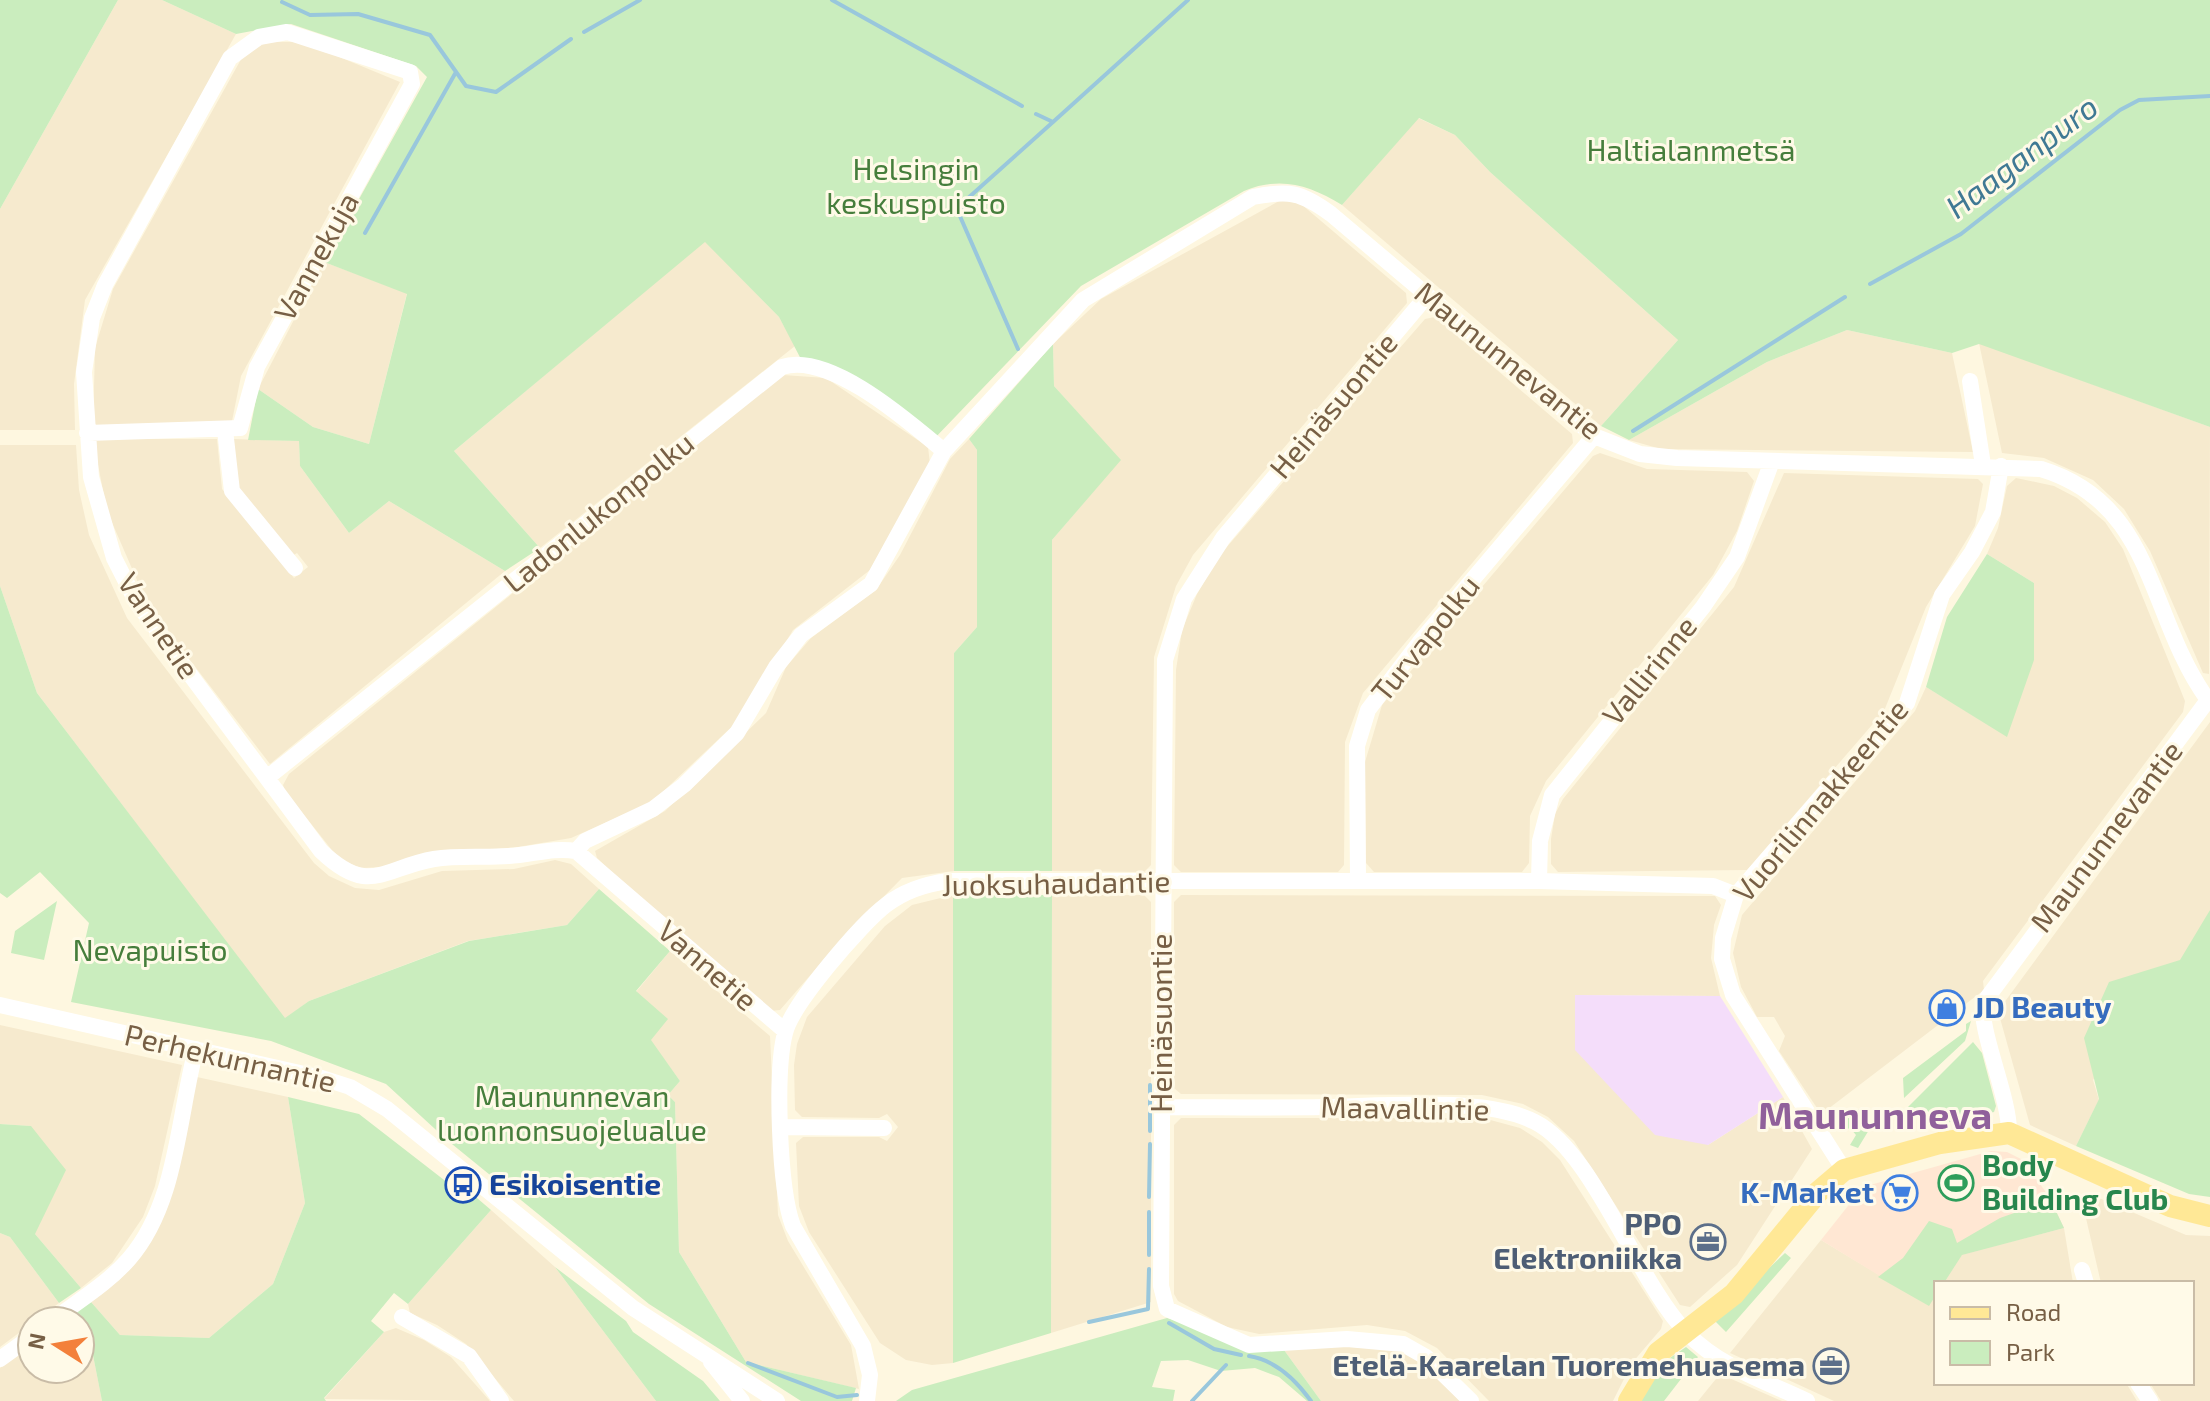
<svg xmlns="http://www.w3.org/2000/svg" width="2210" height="1401" font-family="'Exo 2',sans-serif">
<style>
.residential{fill:#f6eace}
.commercial{fill:#ffe7d3}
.education{fill:#f4ddfa}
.green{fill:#caedbe}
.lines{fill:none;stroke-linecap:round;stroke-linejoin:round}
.stream{stroke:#99c7dc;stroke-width:4}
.minor{stroke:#fff;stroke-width:16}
.major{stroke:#ffe896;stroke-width:22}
.labels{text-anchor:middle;stroke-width:6;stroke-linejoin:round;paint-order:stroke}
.park-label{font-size:30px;fill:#467e3c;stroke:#fffae8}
.street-label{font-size:30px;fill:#775f45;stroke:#fffae8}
.shop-label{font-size:30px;font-weight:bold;fill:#366cbe;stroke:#fffae8;text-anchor:start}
.leisure-label{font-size:30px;font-weight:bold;fill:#27864d;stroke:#fffae8;text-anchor:start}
.transit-label{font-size:30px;font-weight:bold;fill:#164399;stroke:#fffae8;text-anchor:start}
.service-label{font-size:30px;font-weight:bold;fill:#4e5e75;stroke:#fffae8;text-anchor:end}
.water-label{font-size:32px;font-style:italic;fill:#407994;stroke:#fffae8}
.district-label{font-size:38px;font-weight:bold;fill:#90609b;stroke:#fffae8}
</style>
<rect width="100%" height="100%" fill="#fef7e0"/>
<!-- residential -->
<path class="residential" d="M118,0h44l74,34 -151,266 -11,84 1,46h-75v-221z
M267,42h36l97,40 -159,294 -9,45 -139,5 2,-78 18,-59 131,-235z
M1418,118l37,17 35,37 188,168 -77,86 -259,-221z
M1281,200l20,4 105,89 1,10 -214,252 -17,31 -22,71 -3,208 -7,7 -92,-1v-331l68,-80 -66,-74 -1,-42 48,-45z
M705,241l74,76 16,29 -255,202 -86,-97z
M324,262l83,31 -38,151 -56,-17 -55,-38z
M1435,317l137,117 1,9 -210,250 -18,49 -1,123 -6,7h-157l-7,-7 2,-195 6,-40 15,-36 22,-38 206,-237z
M1847,330l105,23 21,99 -312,-3 -32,-9 138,-78z
M1979,343l231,84 -1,247 -6,-1 -53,-122 -26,-42 -31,-29 -49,-22 -42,-5z
M783,375l43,3 102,69 2,17 -60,106 -77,60 -54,90 -87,82 -81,36 -53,9 -103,9 -30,11 -24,1 -22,-9 -54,-68 -2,-6 6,-11z
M93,439h124l5,50 72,89 14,-11 -11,-14 -5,3 -51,-64 -5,-9 -3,-44 66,2 1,25 49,67 40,-32 116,70 -235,193 -97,-126 -33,-51 -33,-76z
M969,439l8,11v177l-23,26v218l-52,7 -61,62 -61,70 -10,1 -83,-68 -90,-85 -2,-7 70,-40 101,-98 20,-46 25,-29 65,-48 24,-35 50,-96z
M0,445h76l3,45 10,45 38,83 187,245 15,13 26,12 24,2 63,-19 72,-2 41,-9 16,4 28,25 -32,36 -99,16 -159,60 -24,18 -248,-326 -37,-107z
M1600,453l47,16 100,3 7,9 -17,50 -24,44 -167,206 -16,35 -1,47 -7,9h-148l-8,-9 -1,-101 17,-57 211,-249z
M1784,473l194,6 5,5 -8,42 -49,81 -42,104 -137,159 -189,2 -7,-8v-25l4,-25 8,-15 171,-212z
M2016,478l38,8 23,12 28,24 18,27 62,152 -2,11 -200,269 1,9 -156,119 -11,-1 -38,-57 6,-15 -11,-19h-17l-16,-30 -8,-34 9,-38 173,-204 11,-24 81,49 27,-153 -47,-29 11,-26 9,-42z
M2210,722v188l-23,49 -94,121 6,20 -23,46 -46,-21 -32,-114z
M953,895v468l-21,2 -26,-5 -26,-17 -71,-111 -10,-26 -3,-63 7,-6h76l8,4 11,-14 -11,-13 -8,4 -77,-1 -7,-7 -1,-45 3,-21 10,-27 78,-91 27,-21z
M1052,895h92l7,7v400l-100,31z
M1181,895l534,1 6,9 -7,20 -3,33 9,38 -145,-1 133,150 75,-48 29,52 -75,116 -47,42 -10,-2 -106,-164 -26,-24 -25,-13 -41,-9 -301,-1 -7,-6v-186z
M670,951l100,85 8,179 10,26 63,104 8,44 -113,-27 -67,-110 -4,-150 -7,-7 12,-14 -30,-41 -14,-48z
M0,1025l182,40 -27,121 -12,31 -31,46 -31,25 -46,-54 -4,-108 -31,-2z
M197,1077l91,20 17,106 -32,81 -64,54 -89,-3 -29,-33 46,-44z
M1181,1118h302l37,10 22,14 18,18 103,161 -2,8 -29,34 -19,38h-124l-52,-53 -32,-17 -38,-6 -108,9 -32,-7 -49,-26 -4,-7v-169z
M2092,1195l94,40 24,1v165h-49l-11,-18h42v-100h-91l-16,-69z
M491,1210l64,57 101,134h-142l-48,-57 -29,-19 -27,-12 -2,-9z
M2064,1228l9,55h-129l18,-29z
M0,1233l10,4 49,66 -59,44z
M1821,1240l108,65 7,-10v88h190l11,18h-303l-104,-48z
M396,1328l28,12 27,17 39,44 -166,-2 60,-67z
M80,1329l11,16 11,56h-102v-33l32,-24v25h48z
M1357,1344l40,5 24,12 39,40h-139l-37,-51z
M1720,1374l62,27h-84z"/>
<!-- commercial -->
<path class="commercial" d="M1991,1151l16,1 16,8 27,38 14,30 -102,27 -18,28h-8v12l-7,11 -108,-66 42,-53z"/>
<!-- education -->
<path class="education" d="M1575,995l145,1 63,101 -75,48 -53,-10 -80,-85z"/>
<!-- green -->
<path class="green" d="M0,0h118l-118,209z
M162,0h2048v427l-231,-83 -27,9 -105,-23 -80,32 -138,78 -28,-14 77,-86 -188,-168 -35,-37 -36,-17 -77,87c-33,-20 -61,-29 -98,-14l-163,95 -149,155 -38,-29 -91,-49 -24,-46 -74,-75 -251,209 86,97 -35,23 -116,-70 -40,32 -49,-67 -1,-25 -51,-1 10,-51 55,38 56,17 38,-150 -83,-32 103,-185 -11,-11 -125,-42 -55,10z
M1053,344l1,42 67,74 -69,80v331h-98v-218l23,-26v-177l-8,-11z
M1987,554l47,29v77l-27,77 -81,-50 21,-70z
M0,586l37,107 248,325 24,-17 160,-60 98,-16 32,-36 71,62 -34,40 32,28 -17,21 29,41 -12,14 7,7 4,150 67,110 110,26 -4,13h-51l-152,-97 -202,-164 -61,-56 -115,-43 -200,-39 18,-79 -49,-51 -33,26 -7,-5z
M953,895h99l-1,438 -98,30z
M57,901l-13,59 -33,-7 4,-22z
M2210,910v287l-21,-3 -113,-48 23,-47 -15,-61 25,-56 71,-22z
M1971,1021l-6,20 -61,57 -1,-20 63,-47v-7z
M1973,1042l9,11 14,53 -2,6 -74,17 -4,-15 -10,3v-8z
M288,1097l71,17 98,76 20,8 14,12 -83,94 -14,-11 -23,28 13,11 -60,66 2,3h-224l-11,-56 -11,-17v-7l-9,-6 20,-13 29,33 89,3 64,-54 32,-81z
M1839,1109h21l12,16 -14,23 -8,-3 6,-10 -6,-7 -8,3 -10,-14z
M0,1124l31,2 35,44 -31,64 46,54 -22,15 -49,-66 -10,-4z
M2037,1205l17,2 10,21 -102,27 -18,28h-8v12l-7,11 -51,-29 25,-19 26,-37 23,8 5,14 43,-25z
M1785,1253l6,5 -65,74 -12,-12z
M555,1267l71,54 7,11 70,49 17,20h-64z
M1167,1318l117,32 37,51h-14l-28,-24 -24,-9 -34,3 -33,-11 -27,1 -9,26 23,3 -2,11h-277l16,-11z
M1686,1347l12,10 -34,44h-23l23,-39z"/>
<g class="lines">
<!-- stream -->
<path class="stream" d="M832,0l190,106
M282,2l28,13 48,-1 72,21 36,51 30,6 75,-53
M584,32l56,-32
M1036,114l17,8 135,-122
M365,233l91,-161
M1870,284l91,-50 159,-124 19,-10 71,-4
M1018,349l-59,-135 8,-15 86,-77
M1633,431l212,-134
M1150,1131v-46
M1149,1197l1,-53
M1149,1255v-43
M1089,1322l59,-13 1,-40
M1169,1323l45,26 27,6
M1249,1356c26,4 47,24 62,45
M748,1363l89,34 20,-2
M1192,1401l34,-36"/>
<!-- minor -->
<path class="minor" d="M1426,297l-203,241 -39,61 -19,61 -4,626 6,23 82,36 98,-6 56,5 23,13 45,44
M1970,381l13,84
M225,430l7,61 63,77
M87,433l153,-5 17,-61 155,-283 -2,-12 -123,-40 -28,5 -29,21 -125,227 -13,33 -8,54 7,105 23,81 23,45 184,248c48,46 62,17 113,8 25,-4 50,-1 75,-3 23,-1 43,-9 67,-5l209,180
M268,777l514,-410c47,-16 127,55 162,84
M576,851l9,-10 68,-32 31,-24 53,-52 39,-66 25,-32 70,-51 73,-133 139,-151 170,-103c36,-7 48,-5 78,17l263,222 46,18 37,4 364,11c115,35 106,147 167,231l-224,302c-7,25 26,95 25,131
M1358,881l-1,-135 11,-36 51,-67 175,-207
M1539,881l1,-40 12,-46 151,-188 34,-50 35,-96
M0,1005l322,73 28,9 37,22 246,199 144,93
M1161,1107c54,0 109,1 164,0 57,-1 160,-11 210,15 59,30 102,160 152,211 33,34 78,48 120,68
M781,1127l103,1
M1844,1170l-111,-175 -11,-36 1,-21 13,-43 98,-113 15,-9 58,-70 35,-108 30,-43 21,-40 8,-46
M2082,1270l4,13
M402,1317l67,39 32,45
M52,1321c26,-20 55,-37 77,-62 48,-55 49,-142 67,-210
M0,1359l32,-23
M711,1362l31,39
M2138,1383l12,18
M867,1401l3,-26 -7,-29 -70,-120c-14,-37 -18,-154 -8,-193 7,-29 76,-109 101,-128 18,-14 40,-21 62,-24h591l174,5 23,9"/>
<!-- major -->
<path class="major" d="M1629,1401l29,-48 76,-59 83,-101 27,-23 96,-27 69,-10 161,73 40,10"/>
</g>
<!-- icons -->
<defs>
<symbol id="shop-ring" viewBox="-11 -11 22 22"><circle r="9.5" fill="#fffae8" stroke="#3f7fe0" stroke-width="1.5"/><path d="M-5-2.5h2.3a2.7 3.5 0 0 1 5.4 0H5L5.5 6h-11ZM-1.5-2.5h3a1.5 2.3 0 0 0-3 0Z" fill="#3f7fe0"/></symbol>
<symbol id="stadium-ring" viewBox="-11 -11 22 22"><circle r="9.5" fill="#fffae8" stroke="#2e9e5b" stroke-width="1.5"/><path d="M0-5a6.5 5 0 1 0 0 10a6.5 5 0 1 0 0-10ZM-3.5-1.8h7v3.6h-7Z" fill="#2e9e5b"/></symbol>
<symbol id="bus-ring" viewBox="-11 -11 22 22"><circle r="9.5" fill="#fffae8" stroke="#1a4fb4" stroke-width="1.5"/><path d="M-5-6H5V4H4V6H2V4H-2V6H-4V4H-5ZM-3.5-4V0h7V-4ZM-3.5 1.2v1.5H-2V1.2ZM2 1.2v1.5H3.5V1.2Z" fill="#1a4fb4"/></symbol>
<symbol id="supermarket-ring" viewBox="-11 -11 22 22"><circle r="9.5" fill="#fffae8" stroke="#3f7fe0" stroke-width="1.5"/><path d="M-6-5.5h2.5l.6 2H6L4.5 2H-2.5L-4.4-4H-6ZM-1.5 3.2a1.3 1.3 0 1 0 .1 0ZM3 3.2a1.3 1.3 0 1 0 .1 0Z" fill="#3f7fe0"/></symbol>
<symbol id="office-ring" viewBox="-11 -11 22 22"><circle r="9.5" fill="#fffae8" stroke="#5c6f8a" stroke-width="1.5"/><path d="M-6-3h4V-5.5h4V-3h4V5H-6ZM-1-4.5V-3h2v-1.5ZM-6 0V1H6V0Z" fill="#5c6f8a"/></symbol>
</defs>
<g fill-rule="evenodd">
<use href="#shop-ring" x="1927" y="988" width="40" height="40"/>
<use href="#stadium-ring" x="1936" y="1163" width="40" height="40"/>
<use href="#bus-ring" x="443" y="1165" width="40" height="40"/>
<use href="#supermarket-ring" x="1880" y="1173" width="40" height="40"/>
<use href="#office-ring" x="1688" y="1222" width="40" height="40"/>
<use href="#office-ring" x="1811" y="1346" width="40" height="40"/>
</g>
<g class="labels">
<!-- park labels -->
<g class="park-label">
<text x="1691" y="161">Haltialanmetsä</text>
<text x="916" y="180">Helsingin<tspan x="916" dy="34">keskuspuisto</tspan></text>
<text x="150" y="961">Nevapuisto</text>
<text x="572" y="1107">Maununnevan<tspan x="572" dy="34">luonnonsuojelualue</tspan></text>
</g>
<!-- street labels -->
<g class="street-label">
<text transform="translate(317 257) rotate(-61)" y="10">Vannekuja</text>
<text transform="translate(1508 361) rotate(39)" y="10">Maununnevantie</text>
<text transform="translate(1334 406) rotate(-50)" y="10">Heinäsuontie</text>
<text transform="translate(599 513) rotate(-39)" y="10">Ladonlukonpolku</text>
<text transform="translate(158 626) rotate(56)" y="10">Vannetie</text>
<text transform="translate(1426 639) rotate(-51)" y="10">Turvapolku</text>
<text transform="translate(1650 671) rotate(-51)" y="10">Vallirinne</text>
<text transform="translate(1821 801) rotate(-50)" y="10">Vuorilinnakkeentie</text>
<text transform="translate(2107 837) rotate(-53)" y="10">Maununnevantie</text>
<text transform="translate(1056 884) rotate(-1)" y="10">Juoksuhaudantie</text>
<text transform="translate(707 966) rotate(41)" y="10">Vannetie</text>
<text transform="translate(1162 1023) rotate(-90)" y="10">Heinäsuontie</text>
<text transform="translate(230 1059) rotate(13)" y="10">Perhekunnantie</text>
<text transform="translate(1405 1109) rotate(1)" y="10">Maavallintie</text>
</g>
<!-- shop labels -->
<g class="shop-label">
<text x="1973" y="1018">JD Beauty</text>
<text x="1874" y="1203" text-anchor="end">K-Market</text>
</g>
<!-- leisure labels -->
<g class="leisure-label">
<text x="1982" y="1176">Body<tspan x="1982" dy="34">Building Club</tspan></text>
</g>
<!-- transit labels -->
<g class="transit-label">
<text x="489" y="1195">Esikoisentie</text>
</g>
<!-- service labels -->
<g class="service-label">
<text x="1682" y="1235">PPO<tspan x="1682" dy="34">Elektroniikka</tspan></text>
<text x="1805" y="1376">Etelä-Kaarelan Tuoremehuasema</text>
</g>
<!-- water labels -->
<g class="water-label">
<text transform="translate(2022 157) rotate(-37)" y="11">Haaganpuro</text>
</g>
<!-- district labels -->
<g class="district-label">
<text x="1875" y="1129">Maununneva</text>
</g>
</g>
<!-- legend -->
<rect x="1934" y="1281" width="260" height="104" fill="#fffae8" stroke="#c9bca7" stroke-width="2"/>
<rect x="1950" y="1307" width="40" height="12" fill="#ffe896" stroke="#c9bca7" stroke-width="2"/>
<text x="2006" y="1321" font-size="24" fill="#775f45">Road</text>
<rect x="1950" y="1341" width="40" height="24" fill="#caedbe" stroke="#c9bca7" stroke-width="2"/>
<text x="2006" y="1361" font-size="24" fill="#775f45">Park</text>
<!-- north arrow -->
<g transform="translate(56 1345) rotate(281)"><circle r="38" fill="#fffae8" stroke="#c9bca7" stroke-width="2"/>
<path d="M0-6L14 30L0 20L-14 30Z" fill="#f3803b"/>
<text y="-12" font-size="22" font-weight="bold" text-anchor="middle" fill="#775f45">N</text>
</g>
</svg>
